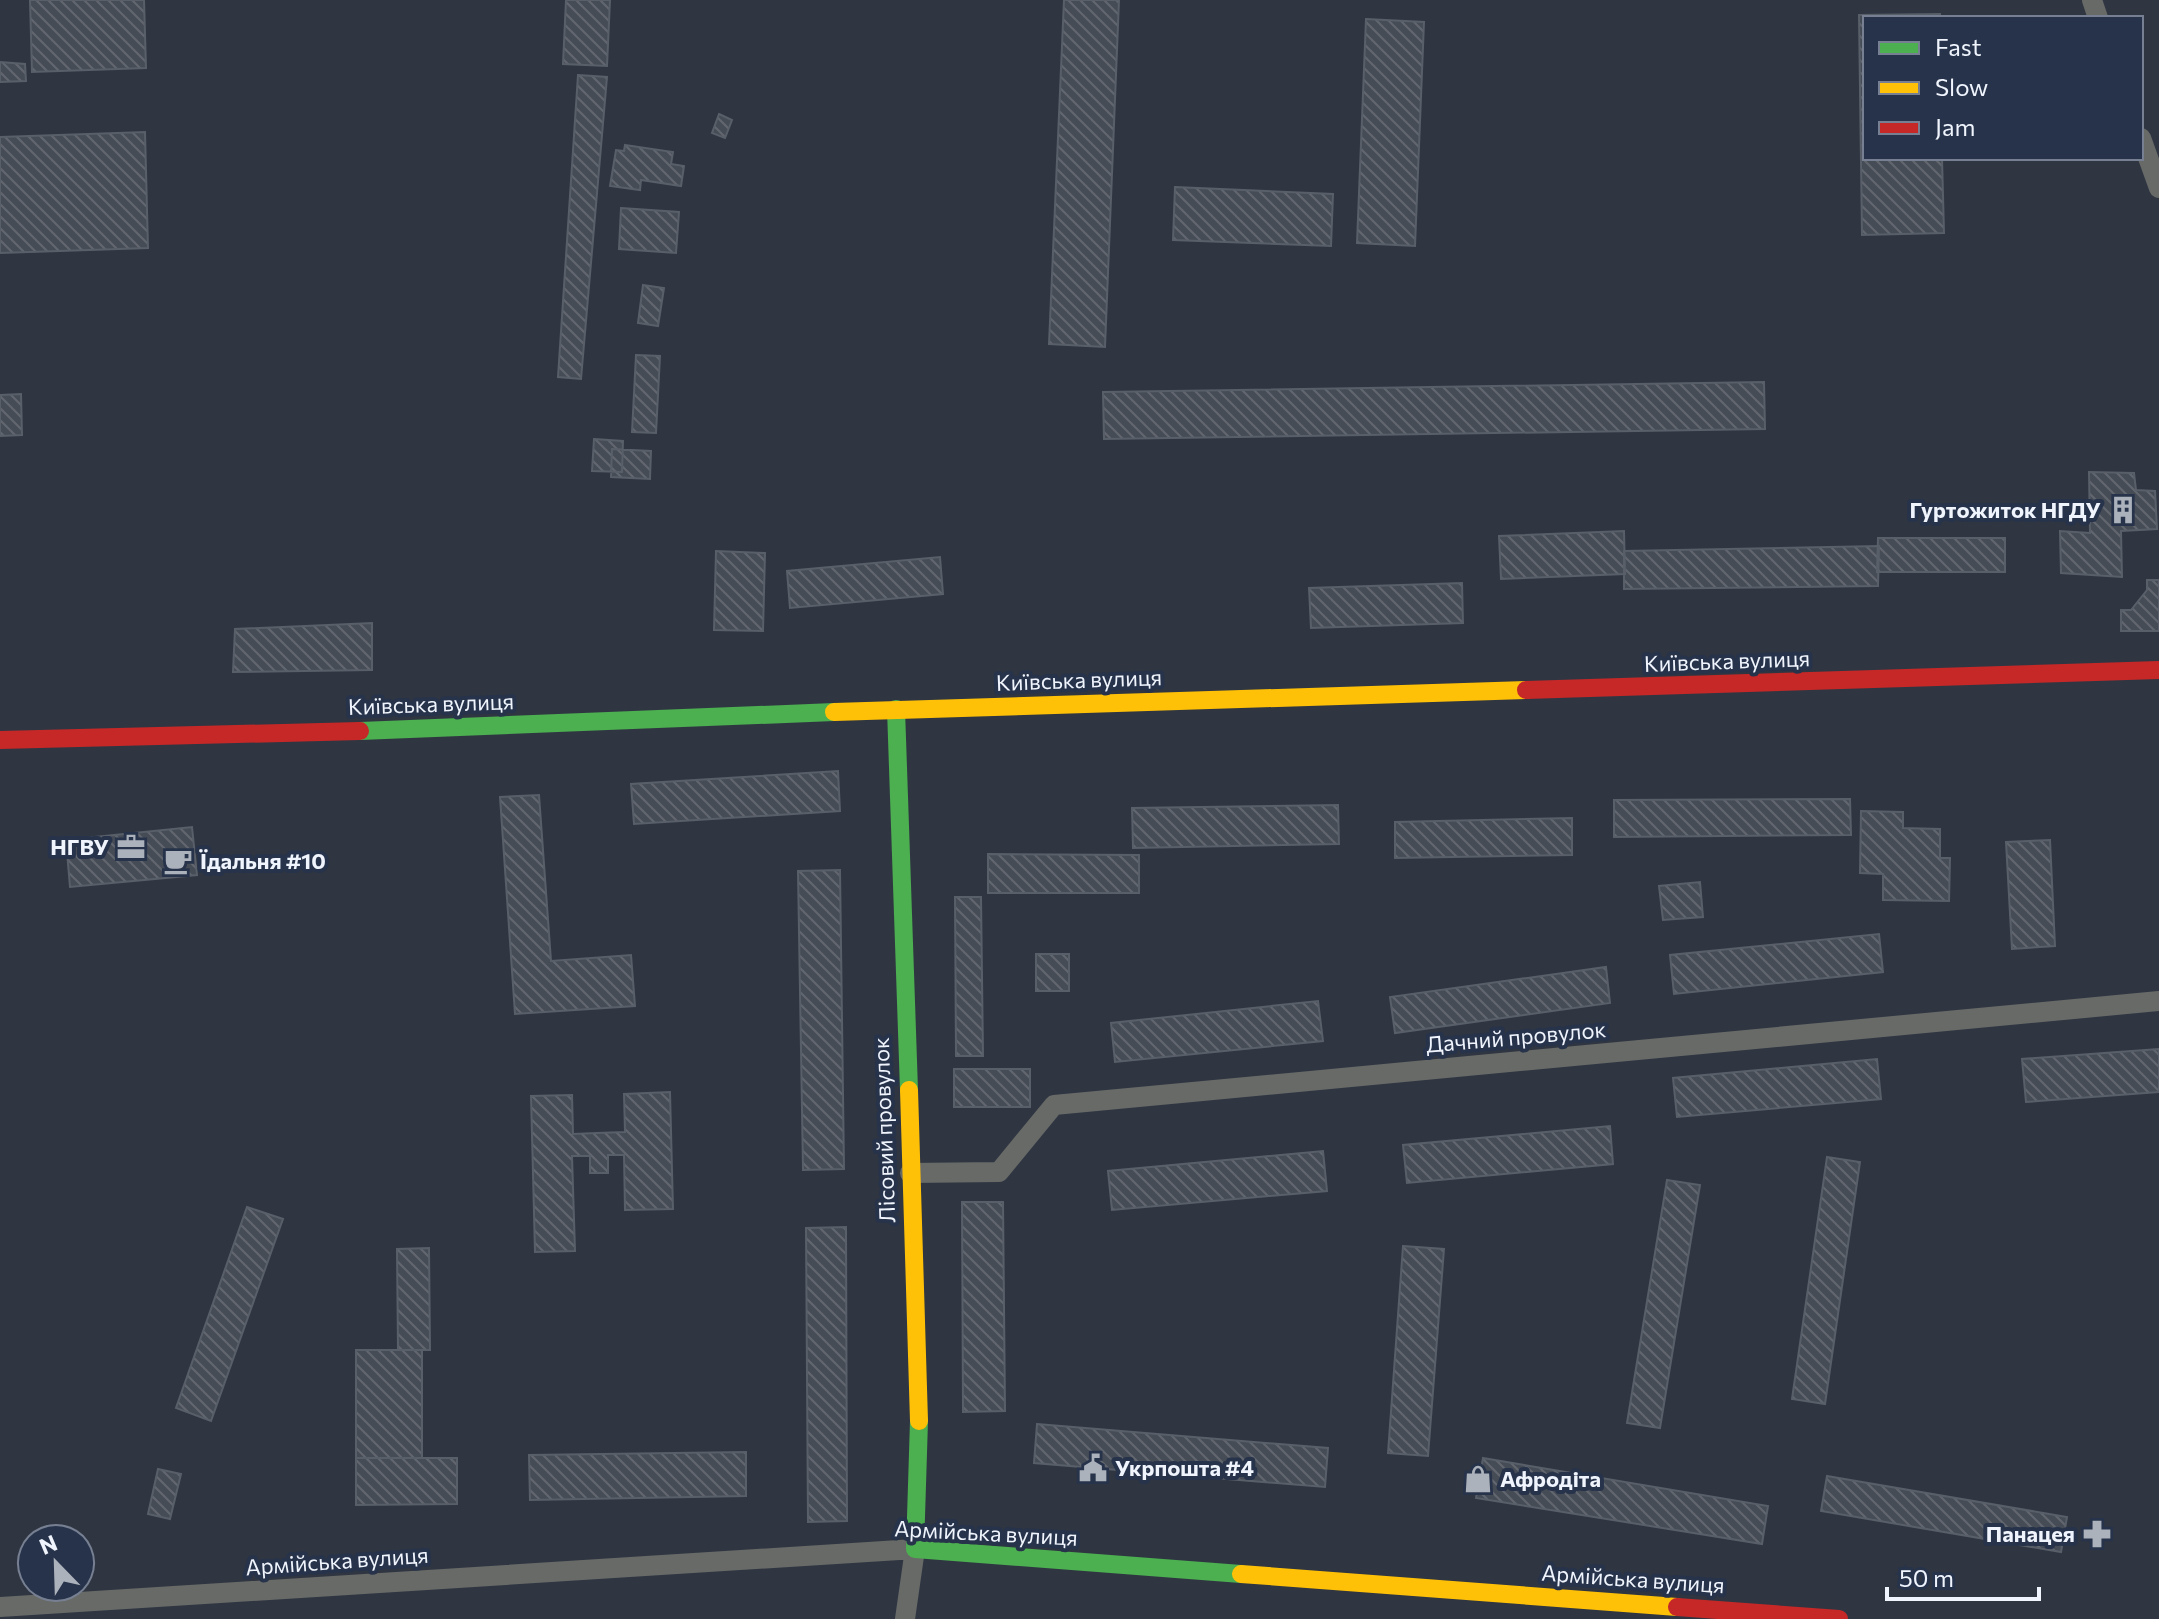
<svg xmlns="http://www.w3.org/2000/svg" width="2159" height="1619" font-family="Commissioner,sans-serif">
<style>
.building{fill:url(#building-back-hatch);stroke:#595f69;stroke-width:2}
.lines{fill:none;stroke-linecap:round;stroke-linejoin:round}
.street{stroke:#686a67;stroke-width:20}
.fast{stroke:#4caf50;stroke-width:18}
.slow{stroke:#ffc107;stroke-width:18}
.jam{stroke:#c62828;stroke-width:18}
.labels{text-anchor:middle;stroke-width:8;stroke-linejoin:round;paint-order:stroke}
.poi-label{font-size:22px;font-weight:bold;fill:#eff4fd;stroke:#27334a;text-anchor:end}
.street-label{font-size:22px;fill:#eff4fd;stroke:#27334a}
</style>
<defs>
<pattern id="building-back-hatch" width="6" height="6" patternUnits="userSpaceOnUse" patternTransform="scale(2)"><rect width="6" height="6" fill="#464c56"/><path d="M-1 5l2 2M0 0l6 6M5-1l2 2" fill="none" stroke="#61666f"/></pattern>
</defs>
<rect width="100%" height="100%" fill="#2f3642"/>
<!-- building -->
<path class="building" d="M30,0h114l2,68 -114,4z
M566,0h44l-3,66 -44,-2z
M1064,0h55l-14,347 -56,-3z
M1940,14v4h-75v140h77l2,75 -82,2 -3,-220z
M1366,19l58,3 -9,224 -58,-3z
M0,62l25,2 1,17 -26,1z
M578,75l29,2 -26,302 -23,-2z
M719,114l13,6 -7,18 -13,-5z
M145,132l3,116 -148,5v-116z
M625,145l48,7 -2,12 13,2 -3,20 -40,-6 -1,10 -30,-4 6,-36 8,1z
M1175,187l158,7 -2,52 -158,-6z
M621,208l58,4 -3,41 -57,-4z
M643,285l21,3 -6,38 -20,-3z
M636,355l24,1 -4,77 -24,-1z
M1764,382l1,47 -661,10 -1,-47z
M21,394l1,41 -22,1v-41z
M594,439l29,2 -1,31 -30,-1z
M612,449l39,2 -1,28 -39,-2z
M2089,472l45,1 2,17 19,1 2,38 -36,2 1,46 -61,-4 -1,-42 30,2z
M1624,531l1,43 -124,5 -2,-43z
M1878,538h127v34h-128z
M1879,546l-1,40 -254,3v-38z
M716,551l49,2 -2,78 -49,-1z
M940,557l3,37 -153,14 -3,-37z
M2147,580h12v51h-38v-21h10l16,-20z
M1462,583l1,40 -152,5 -2,-40z
M372,623v47l-139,2 2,-43z
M838,771l2,40 -206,13 -3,-40z
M539,795l12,166 80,-6 4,51 -120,8 -15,-217z
M1850,799l1,36 -237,2v-37z
M1338,805l1,39 -206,4 -1,-40z
M1861,811l42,1v16l37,1v29h10l-1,43 -66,-1v-26l-23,-1z
M1572,818v37l-177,3v-36z
M192,827l5,48 -127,12 -4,-47z
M2050,840l5,106 -43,3 -6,-107z
M988,854l151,1v38h-151z
M840,870l4,299 -41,1 -5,-299z
M1700,882l3,35 -40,3 -4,-34z
M955,897h26l2,159h-27z
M1879,934l4,38 -209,22 -4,-39z
M1036,954h33v37h-33z
M1606,967l4,36 -215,30 -5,-36z
M1318,1001l5,40 -208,21 -4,-39z
M2159,1049v43l-133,10 -4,-43z
M1877,1059l4,40 -204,18 -4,-39z
M954,1069h76v38h-76z
M670,1092l3,117 -48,1 -1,-55h-16v18h-18v-17h-18l3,95 -40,1 -4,-156 41,-1 1,39 24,-1 28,-1 -1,-38z
M1610,1126l3,38 -206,19 -4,-38z
M1323,1151l4,40 -215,19 -4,-39z
M1827,1157l33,5 -35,242 -33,-5z
M1667,1180l33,5 -40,243 -33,-5z
M962,1202h41l2,209 -42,1z
M247,1207l36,12 -72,202 -35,-13z
M846,1227l1,294 -39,1 -2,-294z
M1403,1246l41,3 -16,207 -40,-3z
M429,1248l1,102h-32l-1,-101z
M356,1350h66v108h-66z
M1037,1424l291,24 -3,39 -291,-24z
M746,1452v44l-216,4 -1,-45z
M356,1458h101v46l-101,1z
M1483,1458l285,48 -6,38 -286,-46z
M158,1469l23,5 -11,45 -22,-5z
M1827,1476l240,41 -6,35 -240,-41z"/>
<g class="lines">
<!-- street -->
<path class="street" d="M2092,0l6,18
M2141,138l18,50
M910,1173l89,-1 55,-67 1105,-104
M0,1607l915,-58 -10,70"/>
<!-- fast -->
<path class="fast" d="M896,709l13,381
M360,731l474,-19
M919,1421l-4,128 326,25"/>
<!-- slow -->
<path class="slow" d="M834,712l692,-22
M909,1090l10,331
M1241,1574l436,33"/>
<!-- jam -->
<path class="jam" d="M1526,690l633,-20
M0,740l360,-9
M1677,1607l162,12"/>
</g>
<!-- icons -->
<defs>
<symbol id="building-bare" viewBox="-9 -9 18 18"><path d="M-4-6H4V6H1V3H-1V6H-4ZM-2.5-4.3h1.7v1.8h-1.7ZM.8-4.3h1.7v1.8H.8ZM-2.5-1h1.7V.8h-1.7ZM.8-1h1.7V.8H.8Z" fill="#acb2bc" stroke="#27334a" stroke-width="2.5" paint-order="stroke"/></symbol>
<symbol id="office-bare" viewBox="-9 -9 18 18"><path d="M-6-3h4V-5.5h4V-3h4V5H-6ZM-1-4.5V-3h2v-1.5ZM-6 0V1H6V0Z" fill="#acb2bc" stroke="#27334a" stroke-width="2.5" paint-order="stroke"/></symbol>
<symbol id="cafe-bare" viewBox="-9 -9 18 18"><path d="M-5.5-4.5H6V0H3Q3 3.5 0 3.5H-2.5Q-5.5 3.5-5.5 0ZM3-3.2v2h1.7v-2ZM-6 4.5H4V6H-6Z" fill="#acb2bc" stroke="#27334a" stroke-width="2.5" paint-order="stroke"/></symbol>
<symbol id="civic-bare" viewBox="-9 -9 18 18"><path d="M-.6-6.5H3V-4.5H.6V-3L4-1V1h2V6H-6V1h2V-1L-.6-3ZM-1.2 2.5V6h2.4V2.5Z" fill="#acb2bc" stroke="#27334a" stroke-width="2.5" paint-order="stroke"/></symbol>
<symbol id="shop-bare" viewBox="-9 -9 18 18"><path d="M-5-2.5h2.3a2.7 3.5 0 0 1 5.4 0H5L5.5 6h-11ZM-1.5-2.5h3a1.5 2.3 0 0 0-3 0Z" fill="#acb2bc" stroke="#27334a" stroke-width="2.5" paint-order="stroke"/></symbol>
<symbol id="pharmacy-bare" viewBox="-9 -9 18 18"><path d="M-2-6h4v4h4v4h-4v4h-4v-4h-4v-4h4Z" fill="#acb2bc" stroke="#27334a" stroke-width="2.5" paint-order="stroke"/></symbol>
</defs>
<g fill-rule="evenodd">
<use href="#building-bare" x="2103" y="490" width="40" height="40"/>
<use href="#office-bare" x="111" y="827" width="40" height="40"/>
<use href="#cafe-bare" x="158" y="841" width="40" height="40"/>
<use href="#civic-bare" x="1073" y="1448" width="40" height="40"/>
<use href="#shop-bare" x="1458" y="1459" width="40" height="40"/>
<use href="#pharmacy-bare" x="2077" y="1514" width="40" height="40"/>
</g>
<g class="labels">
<!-- poi labels -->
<g class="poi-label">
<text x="2101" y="518">Гуртожиток НГДУ</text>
<text x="109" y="855">НГВУ</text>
<text x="200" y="869" text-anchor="start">Їдальня #10</text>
<text x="1115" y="1476" text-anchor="start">Укрпошта #4</text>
<text x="1500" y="1487" text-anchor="start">Афродіта</text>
<text x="2075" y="1542">Панацея</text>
</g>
<!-- street labels -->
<g class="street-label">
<text transform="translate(1727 661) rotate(-2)" y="8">Київська вулиця</text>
<text transform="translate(1079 680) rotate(-2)" y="8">Київська вулиця</text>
<text transform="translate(431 704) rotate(-2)" y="8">Київська вулиця</text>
<text transform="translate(1516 1037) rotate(-5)" y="8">Дачний провулок</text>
<text transform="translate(884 1130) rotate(-92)" y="8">Лісовий провулок</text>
<text transform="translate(986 1533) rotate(3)" y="8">Армійська вулиця</text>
<text transform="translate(337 1561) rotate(-4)" y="8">Армійська вулиця</text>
<text transform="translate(1633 1579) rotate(4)" y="8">Армійська вулиця</text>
</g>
</g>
<!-- legend -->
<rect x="1863" y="16" width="280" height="144" fill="#27334a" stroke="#778092" stroke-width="2"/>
<rect x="1879" y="42" width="40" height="12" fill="#4caf50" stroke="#778092" stroke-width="2"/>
<text x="1935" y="56" font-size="24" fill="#eff4fd">Fast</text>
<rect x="1879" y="82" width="40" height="12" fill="#ffc107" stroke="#778092" stroke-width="2"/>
<text x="1935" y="96" font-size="24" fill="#eff4fd">Slow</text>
<rect x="1879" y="122" width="40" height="12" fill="#c62828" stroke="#778092" stroke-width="2"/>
<text x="1935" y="136" font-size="24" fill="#eff4fd">Jam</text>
<!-- north arrow -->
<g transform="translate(56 1563) rotate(337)"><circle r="38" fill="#27334a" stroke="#778092" stroke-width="2"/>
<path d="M0-6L14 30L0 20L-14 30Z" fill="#acb2bc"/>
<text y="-12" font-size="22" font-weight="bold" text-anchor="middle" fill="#eff4fd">N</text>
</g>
<!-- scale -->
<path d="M1887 1587v12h152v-12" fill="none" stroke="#eff4fd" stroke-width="4"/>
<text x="1899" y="1587" font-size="24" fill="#eff4fd" stroke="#27334a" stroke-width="6" paint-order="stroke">50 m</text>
</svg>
